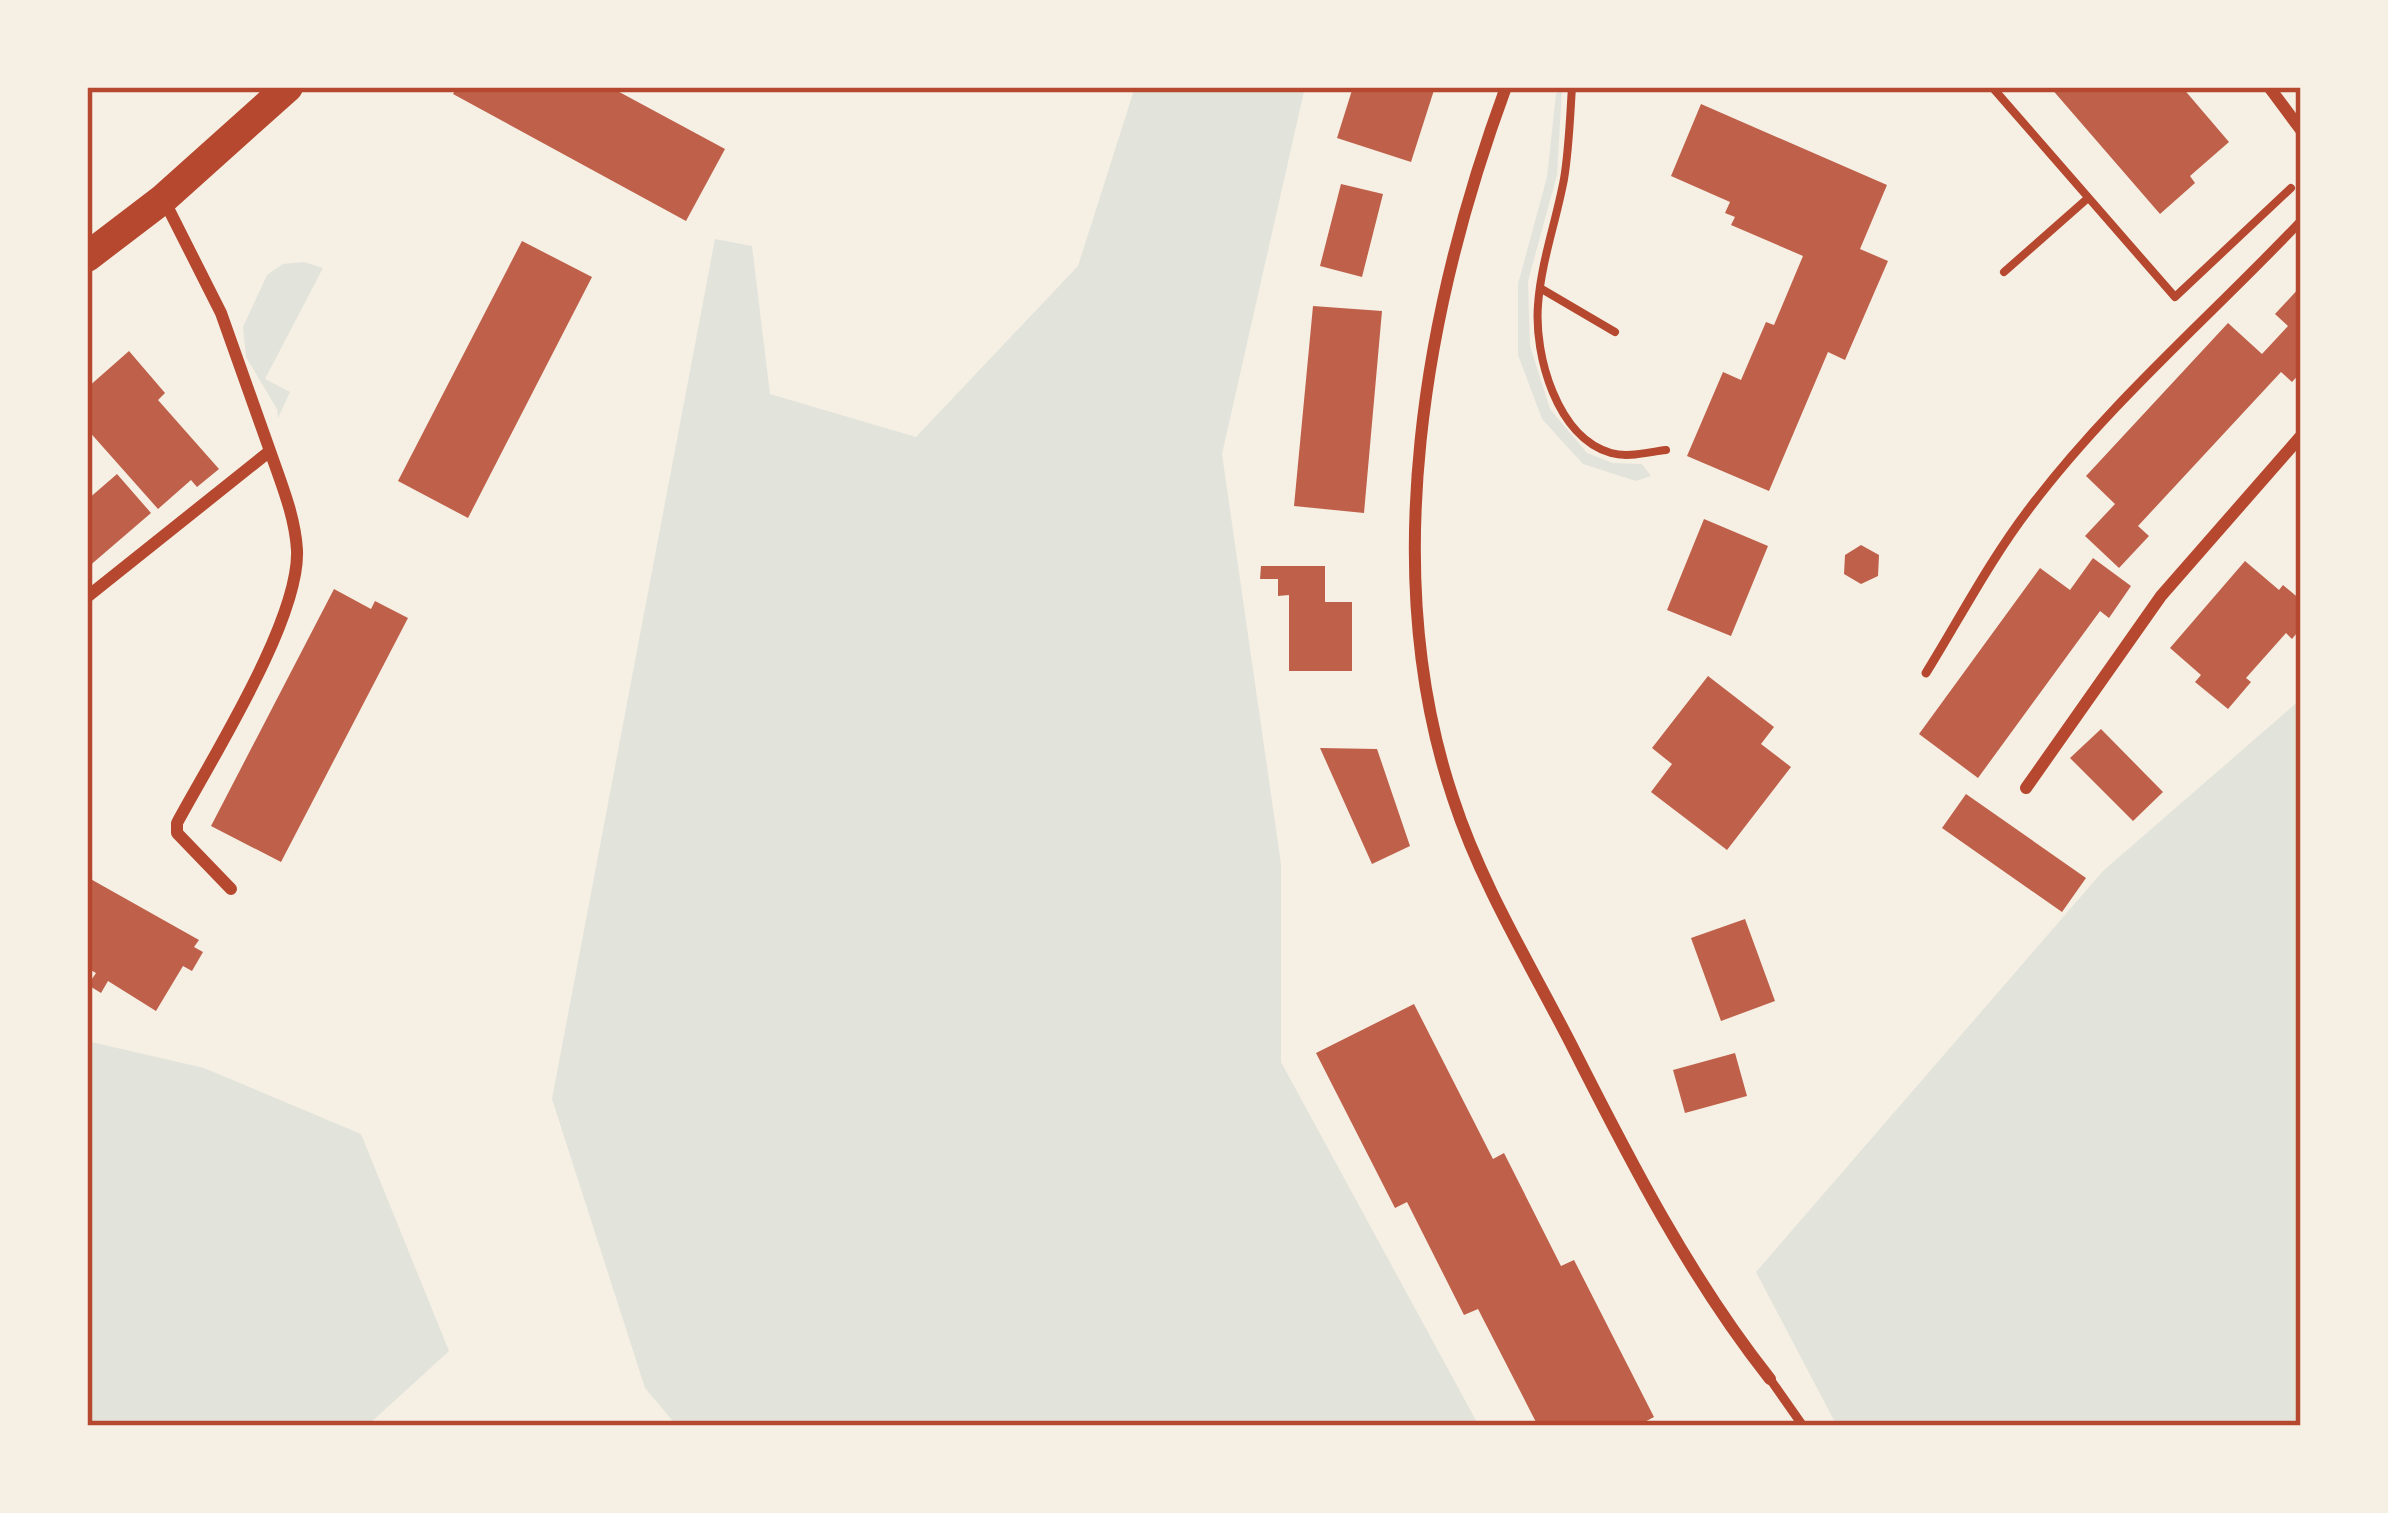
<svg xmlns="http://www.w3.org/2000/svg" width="2388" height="1513" font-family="'Fira Sans Condensed',sans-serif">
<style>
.green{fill:#e2e4dc}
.building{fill:#bf614a}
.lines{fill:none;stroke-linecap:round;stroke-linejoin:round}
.path{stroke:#b5482f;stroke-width:8}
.service{stroke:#b5482f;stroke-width:9}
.minor{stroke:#b5482f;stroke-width:12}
.primary{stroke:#b5482f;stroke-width:30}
.neatline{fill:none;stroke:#b5482f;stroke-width:4.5}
</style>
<rect width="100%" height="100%" fill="#f6efe4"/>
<!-- green -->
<path class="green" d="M1135,87h170l-83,367 59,410v198l198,364h-802l-32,-38 -93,-289 163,-860 37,7 18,148 146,43 162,-171z
M1562,88l-5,87 -29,106 2,65 20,63 37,44 26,10 29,1 9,12 -15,5 -53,-17 -41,-45 -24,-64v-71l29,-107 9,-83z
M304,262l19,6 -58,111 25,13 -12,26 -1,-9 -31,-52 -3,-30 24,-52 16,-11z
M2301,699v727h-464l-81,-154 347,-401z
M87,1041l117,27 157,66 88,217 -82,75h-280z"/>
<!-- building -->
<path class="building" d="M457,87h153l115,62 -39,72 -233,-127z
M1353,87h82l-24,75 -74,-24z
M2050,87h132l47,55 -39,34 5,7 -35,31z
M1701,104l186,81 -27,64 28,12 -43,99 -17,-8 -59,139 -82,-35 36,-84 18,8 25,-58 8,3 29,-69 -72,-31 4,-8 -10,-4 5,-11 -59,-26z
M1341,184l42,10 -21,83 -42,-11z
M522,241l70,36 -124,241 -70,-37z
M2301,286v86l-9,10 -11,-10 -143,154 11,10 -30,32 -34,-32 30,-32 -29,-28 142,-153 34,31 26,-28 -13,-12z
M1313,306l69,5 -18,202 -70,-7z
M129,351l36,42 -7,7 61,69 -22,18 -6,-7 -33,29 -71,-80v-41z
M117,474l34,39 -64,55v-68z
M1704,519l64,27 -37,90 -64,-26z
M1861,545l18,10 -1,21 -17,8 -17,-10 1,-19z
M2093,558l38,28 -22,32 -9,-7 -122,167 -59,-44 121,-166 30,22z
M2245,561l34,29 4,-5 18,15v28l-9,11 -6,-6 -40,45 5,4 -23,27 -33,-27 6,-7 -31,-27z
M1261,566h64v36h27v69h-63v-76l-11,1v-17h-18z
M334,589l37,20 4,-8 33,17 -127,244 -70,-36z
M1708,676l66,51 -13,17 30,23 -64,83 -76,-58 21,-28 -20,-16z
M2101,729l62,63 -30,29 -63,-63z
M1320,748l57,1 33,97 -38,18z
M1966,794l120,84 -24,34 -120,-84z
M87,877l112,63 -5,7 9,5 -11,19 -9,-5 -27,45 -48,-30 -7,12 -13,-8 8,-12 -9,-5z
M1745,919l30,82 -54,20 -30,-83z
M1414,1004l79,155 11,-6 57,113 13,-6 80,157 -17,9h-99l-60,-117 -14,6 -57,-113 -12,6 -79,-155z
M1735,1053l12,43 -62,17 -12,-43z"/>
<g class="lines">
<!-- path -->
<path class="path" d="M1572,87c-2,30 -3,62 -8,92 -8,43 -23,83 -26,126 -4,50 19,133 73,148 17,5 37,-1 55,-3
M1992,87l183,210 116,-109
M2004,272l84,-74
M1540,288l75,44"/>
<!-- service -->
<path class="service" d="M1926,673c34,-55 64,-113 103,-164 80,-106 181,-192 272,-288
M1770,1379l33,47"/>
<!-- minor -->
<path class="minor" d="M1506,87c-81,220 -129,485 -53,711 28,86 77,166 118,246 58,115 119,234 199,335
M2269,87l32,43
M87,597l183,-146 -49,-138 -57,-113
M2026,788l135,-192 140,-160
M231,889l-54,-56v-10c35,-65 123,-204 120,-273 -2,-34 -16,-67 -27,-99"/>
<!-- primary -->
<path class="primary" d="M87,257l76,-58 125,-112"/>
</g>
<!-- border -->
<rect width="2388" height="1513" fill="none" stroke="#f6efe4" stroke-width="180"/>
<rect x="90" y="90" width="2208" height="1333" class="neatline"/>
</svg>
